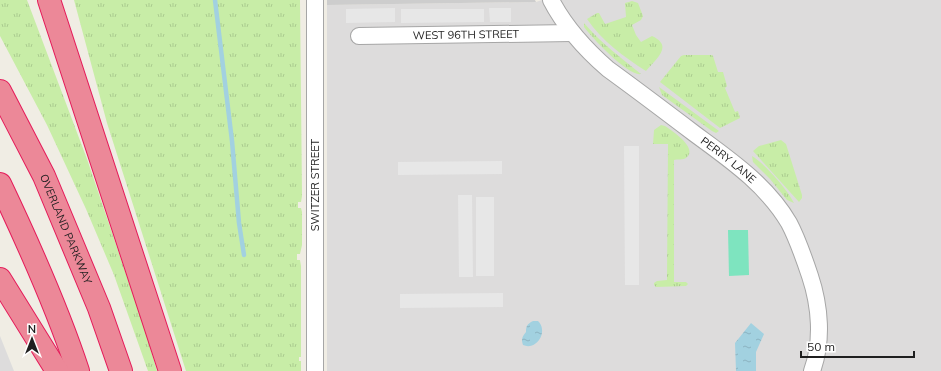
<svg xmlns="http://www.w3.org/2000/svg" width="941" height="371" font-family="Mulish,sans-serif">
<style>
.residential{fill:#dddcdc}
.religious{fill:#cdcdcd}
.grass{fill:url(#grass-tufts)}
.pitch{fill:#7ee4bf}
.parking{fill:#e7e7e7}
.water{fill:url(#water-ripples)}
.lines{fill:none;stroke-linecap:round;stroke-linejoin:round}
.stream{stroke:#a2d1e0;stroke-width:4.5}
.minor-casing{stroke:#a6a6a6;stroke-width:18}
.motorway-casing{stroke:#e51b5a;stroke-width:24}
.minor{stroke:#fff;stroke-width:16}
.motorway{stroke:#ec8898;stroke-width:22}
.labels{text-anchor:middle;stroke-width:3.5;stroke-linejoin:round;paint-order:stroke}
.street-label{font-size:11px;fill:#1f1f1f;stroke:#fff}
</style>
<defs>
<pattern id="grass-tufts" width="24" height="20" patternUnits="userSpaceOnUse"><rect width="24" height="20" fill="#c8eda7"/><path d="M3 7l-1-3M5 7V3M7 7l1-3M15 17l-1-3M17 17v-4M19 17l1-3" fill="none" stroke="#abcb8f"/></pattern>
<pattern id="water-ripples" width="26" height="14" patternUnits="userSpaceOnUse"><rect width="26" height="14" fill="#a2d1e0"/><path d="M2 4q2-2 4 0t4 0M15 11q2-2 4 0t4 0" fill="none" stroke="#8bb3c0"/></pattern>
</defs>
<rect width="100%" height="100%" fill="#f0ede4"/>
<!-- residential -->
<path class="residential" d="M542,0h399v371h-614v-366l209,-3z
M0,336l14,35h-14z"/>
<!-- religious -->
<path class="religious" d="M327,0h208l1,2 -209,3z"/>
<!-- grass -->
<path class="grass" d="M0,0h27l60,159 59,174 11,38h-9l-34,-96 -28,-66 -39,-84 -47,-89z
M74,0h226l2,196 -1,6h-3v6h3l1,4v33l-2,9h-3v6h3l1,6v91h-2v4h2v10h-115l-79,-248z
M632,1l6,2 5,13 -2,4 -9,5 4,10 5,7 11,-6c22,10 4,23 -6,35 -22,-14 -44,-30 -59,-52l10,-6h2l6,11 21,-7 -1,-14z
M584,23c17,20 37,35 57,51 -12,3 -49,-36 -57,-47z
M684,55h28l1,1 5,16h5l4,14 -2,2 10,24 3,-1 2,7 -20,10 -60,-46 21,-26z
M659,87l60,44 -3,2 -4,-2 -50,-36z
M661,125l4,1c7,5 34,22 21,32 -2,2 -9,1 -12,2v122h12l2,2 -2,2 -30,1 -2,-2v-2l3,-2 10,-1 1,-136h-15l1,-14z
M781,140l5,4 16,51v3l-3,4 -46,-51 6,-5z
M752,156c12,7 36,34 42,47l-7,-3 -17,-21 -17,-17z"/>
<!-- pitch -->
<path class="pitch" d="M728,230h20l1,45 -20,1z"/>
<!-- parking -->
<path class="parking" d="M395,8v14l-49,1v-14z
M489,8h22v14h-21z
M401,9h83v13l-83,1z
M624,146h15v139h-14z
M502,161v13l-104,1v-13z
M458,195h14l1,82h-14z
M476,197h18v79h-18z
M503,293v14l-103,1v-14z"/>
<!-- water -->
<path class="water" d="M533,321h5c11,11 -2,30 -15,24 -2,-6 -1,-8 3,-13 0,-6 1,-8 7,-11z
M751,323l13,11 -8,18v19h-20l-1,-28z"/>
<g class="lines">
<!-- stream -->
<path class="stream" d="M215,0l17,141 7,82 5,32"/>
<defs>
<g id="minor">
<path d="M315,0v371"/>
<path id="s1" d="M551,0c14,27 34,49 57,69 29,21 58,43 87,65 34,25 72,51 94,89 9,17 15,35 21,53 10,30 13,65 2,95"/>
<path id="s2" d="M359,36l213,-3"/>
</g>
<g id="motorway">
<path d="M49,0l121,371"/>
<path id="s3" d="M0,91l44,85 55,132 22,63"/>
<path d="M0,184c29,61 57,123 78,187"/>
<path d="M0,279l57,92"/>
</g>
</defs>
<!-- minor casing -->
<use href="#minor" class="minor-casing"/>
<!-- motorway casing -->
<use href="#motorway" class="motorway-casing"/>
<!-- minor -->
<use href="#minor" class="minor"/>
<!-- motorway -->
<use href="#motorway" class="motorway"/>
</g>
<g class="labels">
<!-- street labels -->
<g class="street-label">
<text dy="4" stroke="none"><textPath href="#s2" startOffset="107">WEST 96TH STREET</textPath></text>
<text dy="4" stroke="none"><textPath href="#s1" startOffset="241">PERRY LANE</textPath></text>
<text transform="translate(315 185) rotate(-90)" y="4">SWITZER STREET</text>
<text dy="4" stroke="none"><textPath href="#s3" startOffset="153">OVERLAND PARKWAY</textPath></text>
</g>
</g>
<!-- north arrow -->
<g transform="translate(32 339)" stroke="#ffffff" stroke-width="3" paint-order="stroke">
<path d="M0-3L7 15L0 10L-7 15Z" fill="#1f1f1f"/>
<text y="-6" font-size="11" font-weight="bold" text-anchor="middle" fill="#1f1f1f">N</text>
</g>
<!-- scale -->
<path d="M801 351v6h113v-6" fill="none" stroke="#1f1f1f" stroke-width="2"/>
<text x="807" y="351" font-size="12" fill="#1f1f1f" stroke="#ffffff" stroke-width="3" paint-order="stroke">50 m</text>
</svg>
